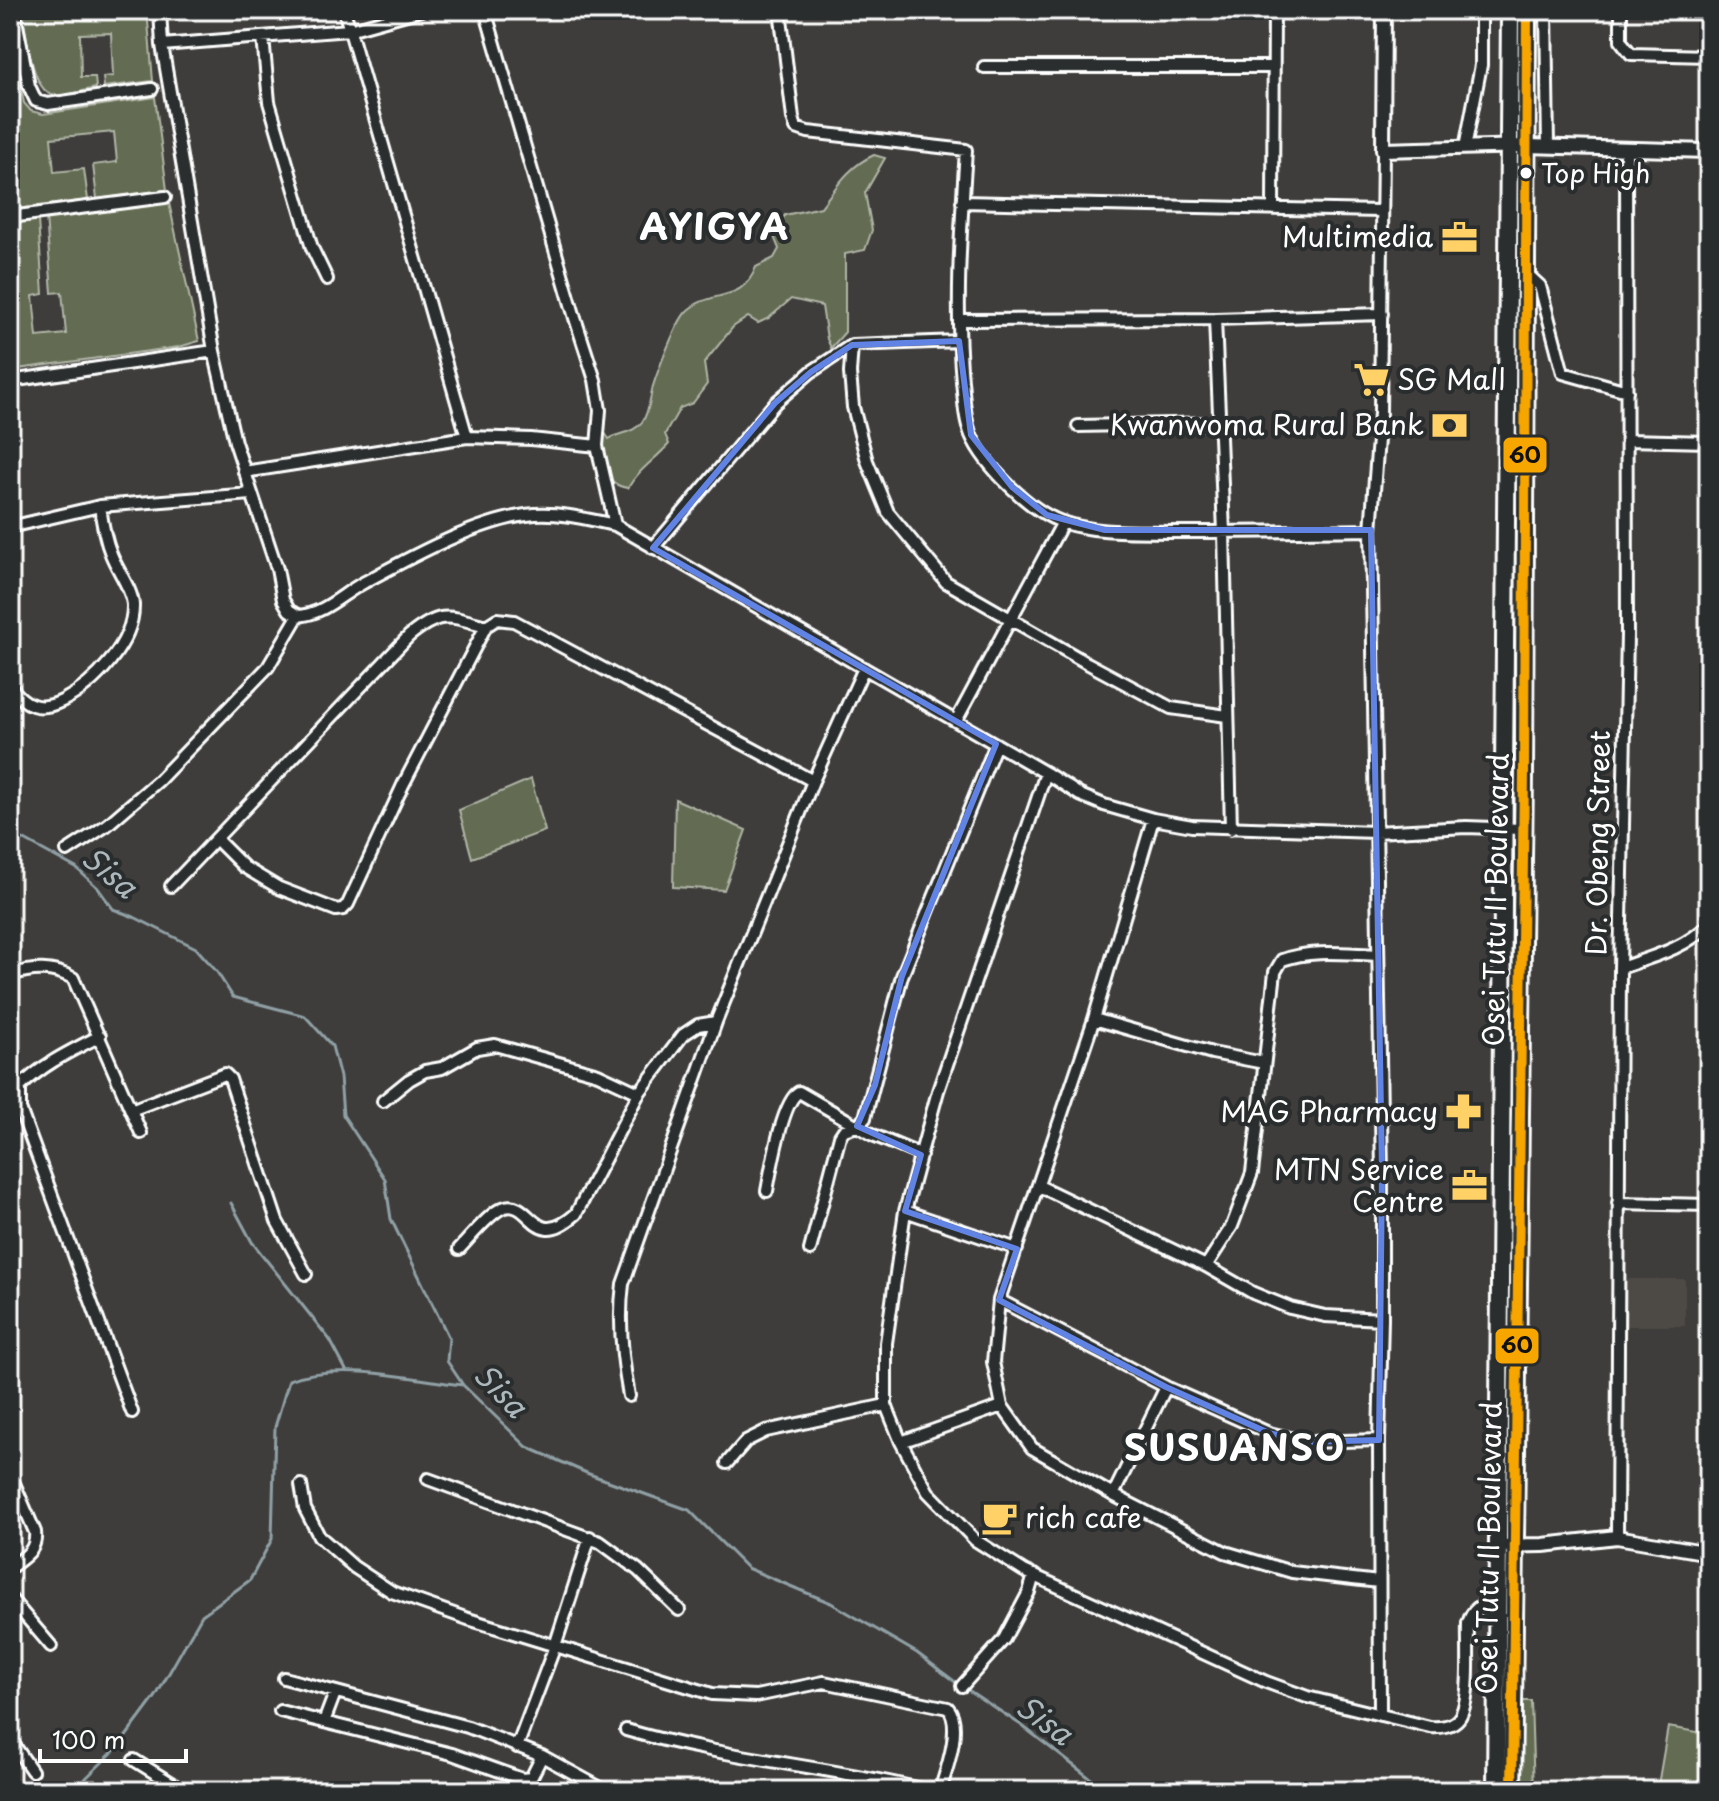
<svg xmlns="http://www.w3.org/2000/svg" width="1719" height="1801" font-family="'Playpen Sans',sans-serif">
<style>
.built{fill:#4e4844}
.grass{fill:#636c52;stroke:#b1b6a8;stroke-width:2}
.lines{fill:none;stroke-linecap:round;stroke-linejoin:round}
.stream{stroke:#90a1a6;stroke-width:3}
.minor-casing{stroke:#fff;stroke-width:16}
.tertiary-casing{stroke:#fff;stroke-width:18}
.trunk-casing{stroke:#fff;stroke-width:22}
.minor{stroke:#2a2d2e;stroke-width:10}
.tertiary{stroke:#2a2d2e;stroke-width:12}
.trunk{stroke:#2a2d2e;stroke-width:16}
.bus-1-casing{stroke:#2a2d2e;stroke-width:16}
.bus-1{stroke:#f7a600;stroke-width:10}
.marked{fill:none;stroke:#6183e4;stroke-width:6;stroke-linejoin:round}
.bus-dot{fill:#fff;stroke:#2a2d2e;stroke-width:3}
.labels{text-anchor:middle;stroke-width:8;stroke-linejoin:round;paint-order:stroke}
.bus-label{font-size:26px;fill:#fff;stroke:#2a2d2e;text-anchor:start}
.poi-label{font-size:28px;fill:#fff;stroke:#2a2d2e;text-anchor:end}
.street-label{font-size:28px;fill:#fff;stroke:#2a2d2e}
.water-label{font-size:30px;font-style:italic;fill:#acb8bc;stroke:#2a2d2e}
.district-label{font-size:36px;font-weight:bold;letter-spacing:2px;fill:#fff;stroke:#2a2d2e}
.line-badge{stroke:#2a2d2e;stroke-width:3}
.pale-badge-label{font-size:22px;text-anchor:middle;font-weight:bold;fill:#111}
</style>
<rect width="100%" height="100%" fill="#3f3d3b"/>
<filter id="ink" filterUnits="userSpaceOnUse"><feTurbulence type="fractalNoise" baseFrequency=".0125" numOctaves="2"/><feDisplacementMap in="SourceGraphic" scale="16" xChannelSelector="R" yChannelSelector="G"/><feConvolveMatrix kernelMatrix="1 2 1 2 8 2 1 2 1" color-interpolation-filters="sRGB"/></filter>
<g filter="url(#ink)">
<!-- built -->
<path class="built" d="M1626,1279h59v47h-59z"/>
<!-- grass -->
<path class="grass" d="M22,10h125l6,71 -49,6 -1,-10 10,-1 -2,-43 -31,1 1,43h14l1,11c-13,2 -33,10 -45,6 -20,-6 -25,-65 -29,-84z
M10,30l14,73 7,8 12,3 112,-17 12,93 -70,9 -4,-34 24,-3 -3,-30 -63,6 3,34 30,-3 4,31 -78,10v-99l3,-1z
M874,155l11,3 -20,35 7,37 -7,20 -20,4v78l-14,16 -4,-9 -5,-33 -31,-7 -22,19 -11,5 -10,-6 -15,10 -29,36 3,21 -14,19 -13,5 -15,26 4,10c-14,16 -31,26 -41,44 -29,-3 -28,-39 -27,-61l8,12c11,-7 25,-6 33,-17 7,-9 8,-25 11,-36 5,-16 23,-63 33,-74 24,-24 56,-7 70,-45l18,-9 5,-9 -6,-15 12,-19 36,-8c16,-21 28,-41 53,-52z
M169,203l30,138 -20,6 -169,23v-146l28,-4 5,74 -10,2 4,41 29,-3 -4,-42 -10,1 -6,-76z
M531,779l14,52 -73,27 -13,-48z
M675,799l71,31 -22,60 -51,-3z
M1522,1701h9l3,90h-13z
M1668,1727l41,7v57h-52z"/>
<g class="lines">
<!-- stream -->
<path class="stream" d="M10,832l66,36 21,19 16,22 21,8 62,31 21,24 16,25 72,19 27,30 8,31 3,38 42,64 6,40 58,119 -2,23 16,24 64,62 62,27 100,36 58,58 84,35 86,50 41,31
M231,1203l21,39 78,98 16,30
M965,1688l56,37 74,57 26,9
M79,1791l7,-13 32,-31 38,-51 46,-81 48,-35 22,-41 3,-112 14,-47c51,-19 121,-1 174,5"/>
<defs>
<path id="minor" d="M14,10l15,76 7,15 12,3 104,-15
M160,10l2,35 52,306
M344,10l123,427
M485,10l90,308 20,62 5,30 -3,36 18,79
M780,10l13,108 3,10 12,4 158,18c-5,76 -11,154 -4,231 2,17 2,37 9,54 13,30 59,76 91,87 35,12 77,9 114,10 65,0 130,-1 195,-2
M1546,10l2,137
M1621,10v31l10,13 78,2
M263,37l6,65 43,146 15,31
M162,45l187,-15 72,-20
M984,67h289
M1465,148l16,-83v-55
M962,202l419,9
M1273,208l1,-198
M10,217l155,-20
M1525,272l15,14 23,87 64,18
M1215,319l9,213 7,297
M959,320l256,-1 167,-5
M852,345l-2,28 3,34 14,54 21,51 58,70 141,81 84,45 56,8
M10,381l204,-30 21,91 42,127 6,31 6,10 9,6c26,-2 43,-21 65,-33 48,-26 118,-65 172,-69 27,-2 55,6 80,11l431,248 34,22 24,10 49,14 39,7 184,6 90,-5 56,2
M1078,426l141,-3
M1627,440l82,2
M244,472l223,-35 64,2 66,7
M10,527l90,-21 151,-12
M653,548l122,-145 36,-31 41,-27 107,-4
M10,686c15,20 29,26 52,15 32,-16 72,-58 71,-96 -1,-16 -16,-35 -22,-51 -6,-15 -9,-32 -11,-48
M956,721l107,-199
M1046,773l-108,318 -33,120 -19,132v62l15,37 27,50 47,48 49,31 242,111 41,15 123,30c10,1 23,-1 29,-9 13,-18 8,-73 9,-95 5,-16 15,-19 29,-26
M1153,819l-59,200 -95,281 -6,62 9,44 30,42 81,47 112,57 67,20 87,10
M216,839l28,28 35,21 57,22 7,-1 5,-5 55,-119 83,-159 11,-7 17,2 299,160
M67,851l40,-26 51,-44 110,-114 30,-51
M171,886l238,-250c32,-26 40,-20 77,-10
M1620,968c32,-11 65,-19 89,-44
M10,975c23,-7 42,-8 63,3l68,155
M1094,1019l118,34 52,10
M100,1036c-29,15 -57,28 -80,51v22l112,303
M383,1101l26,-21 16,-9 17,-3 35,-20 18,-3 103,29 41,19
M131,1110l94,-36 5,5 47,142 29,53
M1039,1186l167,80 47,27 37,15 35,8 57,3
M767,1191c4,-21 15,-90 32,-99l74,43 48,20
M1618,1203l91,2
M905,1211l112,38
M459,1249c10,-10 33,-39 46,-42 27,-7 28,45 71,7l63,-121 44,-58 15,-10 18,-3
M810,1250l30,-114 4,-6 13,-4 8,-8 37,-142 94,-232
M1206,1266l26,-40 20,-53 23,-201 7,-12c30,-11 64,-6 95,-5
M999,1300l167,87 103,46 38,9 72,-2
M629,1396c-7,-38 -11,-75 -6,-112l93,-262 97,-241 51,-113
M901,1442l101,-36
M727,1463l19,-22 20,-10 120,-26
M10,1474l25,58c2,19 -11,25 -25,36
M428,1479l172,63 38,28 41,40
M301,1485l4,24 14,27 35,31 38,25 76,27 244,75 44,2 68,-14 124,26c15,17 -2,63 -8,83
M1113,1495l53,-108
M1617,1537l3,-569 7,-333 -1,-485
M10,1598l41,48
M284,1678l184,49 74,29 64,35
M962,1686l42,-47 25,-47 5,-17
M280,1711l172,43 70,25 9,-1 11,-22
M1380,1715l-1,-275 3,-121v-146l-11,-643 9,-117 3,-263
M324,1722l11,-29
M626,1730c99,29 203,36 303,61
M10,1739l22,32
M517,1747l38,-101 35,-109
M134,1760l50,31"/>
<path id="tertiary" d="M1384,10l-1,140 143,-4 183,5
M1497,1546l46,-1 74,-8 92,16"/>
<path id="trunk" d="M1496,1791l14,-1781
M1512,1791l12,-1017 3,-764"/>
</defs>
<!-- minor casing -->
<use href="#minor" class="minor-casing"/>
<!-- tertiary casing -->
<use href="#tertiary" class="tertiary-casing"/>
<!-- trunk casing -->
<use href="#trunk" class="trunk-casing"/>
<!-- minor -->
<use href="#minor" class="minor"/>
<!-- tertiary -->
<use href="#tertiary" class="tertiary"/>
<!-- trunk -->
<use href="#trunk" class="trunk"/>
<defs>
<path id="bus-1" d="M1512,1791l12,-1017 3,-764"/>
</defs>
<!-- bus-1 casing -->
<use href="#bus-1" class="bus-1-casing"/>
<!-- bus-1 -->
<use href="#bus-1" class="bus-1"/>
</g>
</g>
<!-- marked area -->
<path class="marked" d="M959,341l12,94 41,52 35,28 58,15h266l11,643 -3,267 -72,2 -38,-9 -103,-46 -167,-87 18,-51 -112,-38 16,-56 -64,-29 18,-41 27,-109 94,-232 -343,-196 122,-145 36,-31 41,-27z"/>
<!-- icons -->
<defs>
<symbol id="office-bare" viewBox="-9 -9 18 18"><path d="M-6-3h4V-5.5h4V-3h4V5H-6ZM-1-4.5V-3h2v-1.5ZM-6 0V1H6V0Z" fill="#ffd166" stroke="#2a2d2e" stroke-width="2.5" paint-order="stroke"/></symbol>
<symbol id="supermarket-bare" viewBox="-9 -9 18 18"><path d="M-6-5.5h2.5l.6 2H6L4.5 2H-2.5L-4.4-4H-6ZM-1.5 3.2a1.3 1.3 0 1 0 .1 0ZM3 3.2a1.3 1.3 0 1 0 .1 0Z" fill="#ffd166" stroke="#2a2d2e" stroke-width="2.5" paint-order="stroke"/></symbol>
<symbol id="bank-bare" viewBox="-9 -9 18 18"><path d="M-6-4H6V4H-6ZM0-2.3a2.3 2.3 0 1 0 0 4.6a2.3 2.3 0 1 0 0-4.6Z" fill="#ffd166" stroke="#2a2d2e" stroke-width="2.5" paint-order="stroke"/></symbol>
<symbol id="pharmacy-bare" viewBox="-9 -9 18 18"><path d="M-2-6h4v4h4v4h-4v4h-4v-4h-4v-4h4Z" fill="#ffd166" stroke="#2a2d2e" stroke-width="2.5" paint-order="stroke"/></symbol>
<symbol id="cafe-bare" viewBox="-9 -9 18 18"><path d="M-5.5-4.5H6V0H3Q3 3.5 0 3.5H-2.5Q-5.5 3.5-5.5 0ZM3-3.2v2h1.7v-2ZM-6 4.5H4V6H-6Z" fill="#ffd166" stroke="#2a2d2e" stroke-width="2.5" paint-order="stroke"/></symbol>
</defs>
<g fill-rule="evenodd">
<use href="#office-bare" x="1434" y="212" width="51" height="51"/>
<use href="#supermarket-bare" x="1346" y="354" width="51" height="51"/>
<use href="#bank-bare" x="1424" y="400" width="51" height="51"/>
<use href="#pharmacy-bare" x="1438" y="1086" width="51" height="51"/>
<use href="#office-bare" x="1444" y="1160" width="51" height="51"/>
<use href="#cafe-bare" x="974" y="1492" width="51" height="51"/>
</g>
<!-- markers -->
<circle class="bus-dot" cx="1526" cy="173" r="7"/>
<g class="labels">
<!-- bus labels -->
<g class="bus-label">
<text x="1541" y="183">Top High</text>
</g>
<!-- poi labels -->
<g class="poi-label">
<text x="1433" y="247">Multimedia</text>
<text x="1397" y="390" text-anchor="start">SG Mall</text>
<text x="1424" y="435">Kwanwoma Rural Bank</text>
<text x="1438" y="1122">MAG Pharmacy</text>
<text x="1444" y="1180">MTN Service<tspan x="1444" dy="32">Centre</tspan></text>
<text x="1025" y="1528" text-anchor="start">rich cafe</text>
</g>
<!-- street labels -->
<g class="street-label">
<text transform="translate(1598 843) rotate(-89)" y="10">Dr. Obeng Street</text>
<text transform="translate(1496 900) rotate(-89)" y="10">Osei Tutu II Boulevard</text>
<text transform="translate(1489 1548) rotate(-89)" y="10">Osei Tutu II Boulevard</text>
</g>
<!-- water labels -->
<g class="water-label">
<text transform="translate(109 873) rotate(40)" y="10">Sisa</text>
<text transform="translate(500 1391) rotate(46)" y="10">Sisa</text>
<text transform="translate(1044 1721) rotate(36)" y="10">Sisa</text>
</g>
<!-- district labels -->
<g class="district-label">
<text x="715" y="240">AYIGYA</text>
<text x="1235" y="1461">SUSUANSO</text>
</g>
</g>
<g class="line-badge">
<rect x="1502" y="436" width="46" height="38" rx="8" fill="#f7a600"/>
<rect x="1494" y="1327" width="46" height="38" rx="8" fill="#f7a600"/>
</g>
<g class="pale-badge-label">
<text x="1525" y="463">60</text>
<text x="1517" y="1353">60</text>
</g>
<!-- margin -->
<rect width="1719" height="1801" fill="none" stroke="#2a2d2e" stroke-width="40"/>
<rect x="20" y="20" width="1679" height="1761" fill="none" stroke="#fff" stroke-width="3" filter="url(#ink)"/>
<!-- scale -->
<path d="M40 1749v12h146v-12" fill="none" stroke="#ffffff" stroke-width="4"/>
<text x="52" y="1749" font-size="24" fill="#ffffff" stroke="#2a2d2e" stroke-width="6" paint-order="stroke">100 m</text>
</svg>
